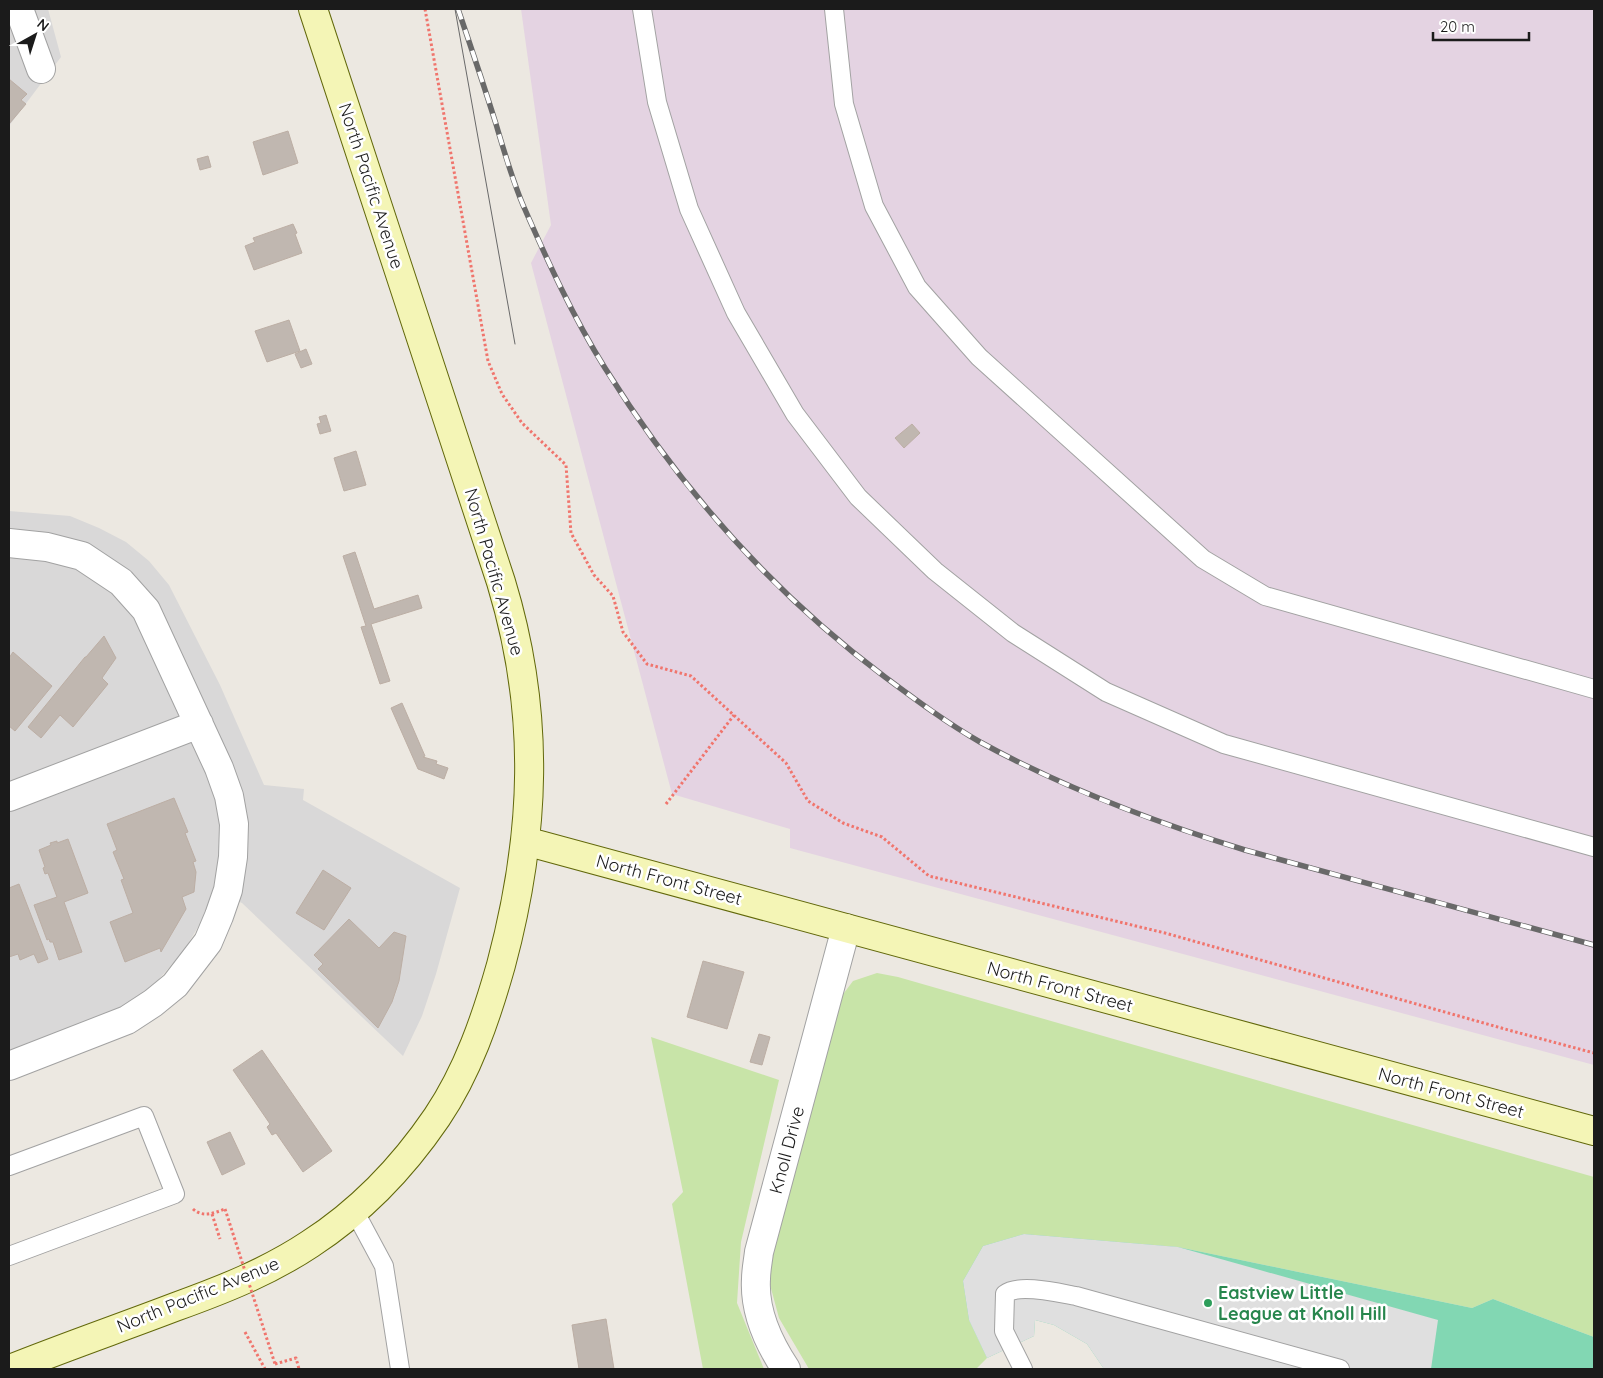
<svg xmlns="http://www.w3.org/2000/svg" width="1603" height="1378" font-family="Quicksand,sans-serif">
<style>
.residential{fill:#d9d8d8}
.industrial{fill:#e4d3e2}
.grass{fill:#c8e4a8}
.pitch{fill:#82d7b3}
.parking{fill:#dfdfdf}
.building{fill:#c0b7b0;stroke:#bcaea4}
.lines{fill:none;stroke-linecap:round;stroke-linejoin:round}
.lane-casing{stroke:#a2a2a2;stroke-width:20}
.street-casing{stroke:#a2a2a2;stroke-width:30}
.secondary-casing{stroke:#62680b;stroke-width:30}
.path{stroke:#f0756d;stroke-width:3;stroke-dasharray:2.5 2.5;stroke-linecap:butt}
.lane{stroke:#fff;stroke-width:18}
.street{stroke:#fff;stroke-width:28}
.secondary{stroke:#f4f5b6;stroke-width:28}
.tram{stroke:#696969;stroke-width:1}
.rail-casing{stroke:#696969;stroke-width:5.5}
.rail{stroke:#fff;stroke-width:4;stroke-dasharray:11;stroke-linecap:butt}
.path-bridge{stroke:#f0756d;stroke-width:3;stroke-dasharray:2.5 2.5;stroke-linecap:butt}
.leisure-dot{fill:#2e9e5b;stroke:#fff;stroke-width:2}
.labels{text-anchor:middle;stroke-width:5;stroke-linejoin:round;paint-order:stroke}
.street-label{font-size:18px;fill:#1b1b1b;stroke:#fff}
.leisure-label{font-size:18px;font-weight:bold;fill:#27864d;stroke:#fff;text-anchor:start}
</style>
<rect width="100%" height="100%" fill="#ece8e1"/>
<!-- residential -->
<path class="residential" d="M9,9h39l13,48 -52,69z
M9,511l61,5 29,12 27,14 23,19 20,24 51,100 44,100 40,4 -1,11 157,88 -24,86 -14,42 -19,40 -161,-153 -29,-12 -12,31 -18,30 -25,28 -30,26 -119,46z"/>
<!-- industrial -->
<path class="industrial" d="M521,9h1073v1056l-804,-217v-19l-118,-35 -141,-531 20,-38z"/>
<!-- grass -->
<path class="grass" d="M877,973l21,4 696,200v160l-101,-38 -21,9 -294,-61 -53,-4 -156,77 18,38 -11,11h-167l-30,-51 -10,-37 4,-43 65,-237 15,-20z
M651,1037l128,43 -38,162 -4,61 27,66h-61l-31,-165 11,-12z"/>
<!-- pitch -->
<path class="pitch" d="M1024,1234l154,13 294,61 21,-9 101,38v32h-490l-17,-25 -33,-19 -19,-5 -1,16 -47,22 -18,-38 -6,-39 20,-35z"/>
<!-- parking -->
<path class="parking" d="M1024,1234l154,13 260,73 -7,49h-327l-17,-25 -33,-19 -19,-5 -1,16 -47,22 -18,-38 -6,-39 20,-35z"/>
<!-- building -->
<path class="building" d="M9,79l18,15 -6,6 5,4 -17,20z
M288,131l10,32 -35,12 -10,-33z
M208,156l3,11 -11,3 -3,-11z
M293,224l4,9 -2,1 7,19 -48,17 -9,-24 10,-4 -2,-4z
M289,320l11,31 -33,11 -12,-31z
M306,349l6,15 -11,4 -6,-14z
M326,415l5,16 -11,3 -3,-10 4,-1 -2,-6z
M912,424l8,9 -16,15 -9,-10z
M356,451l10,34 -22,6 -10,-33z
M355,552l19,57 44,-14 4,13 -51,16 19,57 -10,3 -19,-57 5,-1 -23,-70z
M104,636l12,22 -14,20 6,6 -35,43 -13,-12 -19,23 -13,-11 57,-70h1z
M13,652l39,34 -37,45 -6,-5v-68z
M402,703l23,53 -2,1 14,4 -1,3 12,4 -4,11 -26,-10 -27,-61z
M174,798l14,34 -3,1 11,28 -3,1 3,10 -2,20 -12,5 4,12 -25,43 -1,-4 -35,14 -15,-40 23,-9 -12,-33 3,-1 -11,-27 4,-2 -10,-26z
M68,839l20,54 -24,9 18,50 -23,8 -6,-18h-3l-1,-3 -2,1 -13,-35 23,-8 -9,-24 -3,1 -2,-6 2,-1 -6,-17 12,-5 -1,-2 7,-2v2z
M323,870l28,18 -27,42 -28,-17z
M19,884l29,75 -10,4 -4,-9 -14,6 -2,-6 -9,3v-69z
M349,919l30,29 15,-16 12,4 -7,45 -7,21 -14,26 -60,-59 5,-5 -9,-9z
M703,961l41,11 -17,57 -40,-12z
M759,1034l11,3 -8,28 -12,-3z
M262,1050l70,101 -29,21 -27,-39 -4,2 -5,-8 3,-3 -37,-54z
M230,1132l15,32 -23,11 -15,-33z
M606,1319l8,50h-35l-7,-44z"/>
<g class="lines">
<defs>
<path id="lane" d="M642,9l15,93 32,107 47,104 59,101 63,83 77,74 78,62 93,59 118,52 370,103
M834,9l10,95 30,102 43,81 62,70 224,202 62,37 329,93
M9,1166l135,-50 31,78 -166,62
M355,1212l29,54 16,103
M1023,1369l-19,-38 1,-37c14,-11 54,-1 71,2l264,73"/>
<path id="street" d="M19,9l22,60
M9,543l38,4 35,9 39,26 25,28 73,158 10,28 5,28 -1,33 -5,33 -9,26 -11,26 -33,43 -22,18 -26,17 -118,46
M9,797l190,-73
M786,1369c-18,-27 -32,-57 -30,-90 0,-9 2,-18 3,-27l87,-324"/>
<path id="secondary" d="M525,841l1069,290
M10,1369c55,-22 110,-41 165,-62 47,-17 93,-35 135,-63 51,-33 93,-77 127,-127 31,-46 49,-99 64,-152 35,-131 40,-252 0,-383l-188,-573"/>
</defs>
<!-- lane casing -->
<use href="#lane" class="lane-casing"/>
<!-- street casing -->
<use href="#street" class="street-casing"/>
<!-- secondary casing -->
<use href="#secondary" class="secondary-casing"/>
<!-- path -->
<path class="path" d="M425,9l63,352 14,33 20,29 44,42 5,68 23,42 19,21 10,36 24,32 44,12 95,87 22,38 35,22 39,14 47,39 236,57 347,98 82,22
M666,804l68,-89
M193,1209c10,9 21,4 32,0
M212,1214l8,25
M245,1332l20,37
M275,1364l21,-6 3,11"/>
<!-- lane -->
<use href="#lane" class="lane"/>
<!-- street -->
<use href="#street" class="street"/>
<!-- secondary -->
<use href="#secondary" class="secondary"/>
<!-- tram -->
<path class="tram" d="M455,9l60,335"/>
<defs>
<path id="rail" d="M458,9c13,38 26,77 38,115 8,27 16,55 27,81 24,55 50,112 82,163 75,120 166,224 280,309 31,23 62,46 95,65 84,46 174,80 265,108l349,95"/>
</defs>
<!-- rail casing -->
<use href="#rail" class="rail-casing"/>
<!-- rail -->
<use href="#rail" class="rail"/>
<!-- path-bridge -->
<path class="path-bridge" d="M225,1209l50,155"/>
</g>
<!-- markers -->
<circle class="leisure-dot" cx="1208" cy="1303" r="5"/>
<g class="labels">
<!-- street labels -->
<g class="street-label">
<text transform="translate(371 186) rotate(72)" y="6">North Pacific Avenue</text>
<text transform="translate(494 572) rotate(74)" y="6">North Pacific Avenue</text>
<text transform="translate(669 880) rotate(15)" y="6">North Front Street</text>
<text transform="translate(1060 987) rotate(15)" y="6">North Front Street</text>
<text transform="translate(1451 1093) rotate(15)" y="6">North Front Street</text>
<text transform="translate(787 1150) rotate(-75)" y="6">Knoll Drive</text>
<text transform="translate(198 1295) rotate(-22)" y="6">North Pacific Avenue</text>
</g>
<!-- leisure labels -->
<g class="leisure-label">
<text x="1218" y="1299">Eastview Little<tspan x="1218" dy="21">League at Knoll Hill</tspan></text>
</g>
</g>
<!-- border -->
<rect width="1603" height="1378" fill="none" stroke="#1b1b1b" stroke-width="20"/>
<!-- north arrow -->
<g transform="translate(35 35) rotate(39)" stroke="#ffffff" stroke-width="4" paint-order="stroke">
<path d="M0-4L9 19L0 12L-9 19Z" fill="#1b1b1b"/>
<text y="-8" font-size="14" font-weight="bold" text-anchor="middle" fill="#1b1b1b">N</text>
</g>
<!-- scale -->
<path d="M1433 32v8h96v-8" fill="none" stroke="#1b1b1b" stroke-width="2.5"/>
<text x="1440" y="32" font-size="15" fill="#1b1b1b" stroke="#ffffff" stroke-width="4" paint-order="stroke">20 m</text>
</svg>
